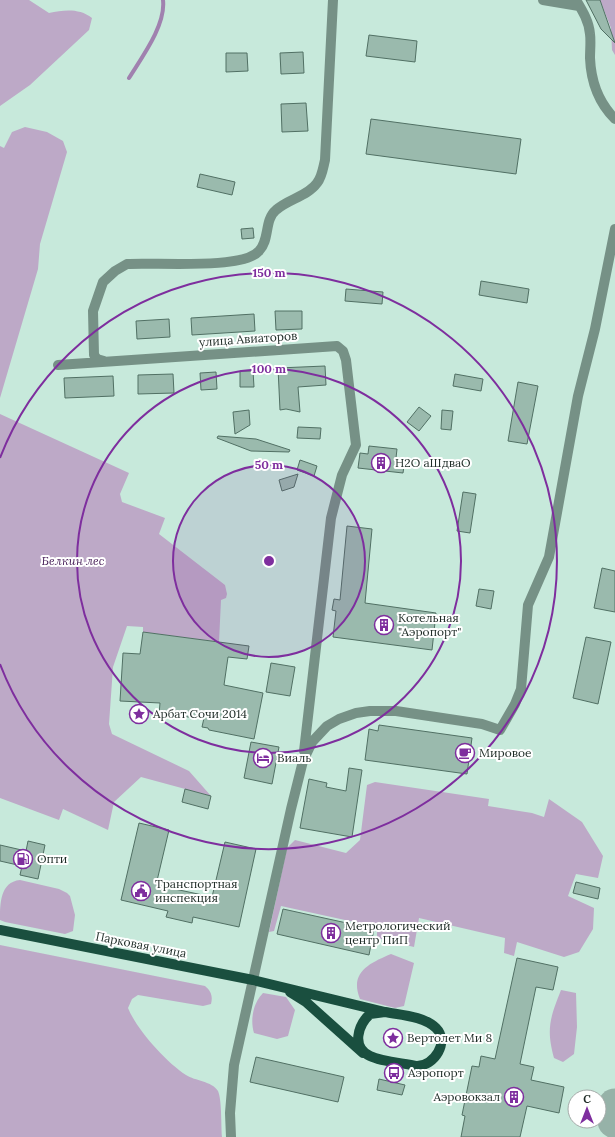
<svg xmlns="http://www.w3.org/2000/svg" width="615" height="1137" font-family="Lora,serif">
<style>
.green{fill:#bda9c7}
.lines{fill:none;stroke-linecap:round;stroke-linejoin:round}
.stream{stroke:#a081af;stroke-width:4}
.taxiway{stroke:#96b2a8;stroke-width:35}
.building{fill:#9abaad;stroke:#517064}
.minor{stroke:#769186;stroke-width:10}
.major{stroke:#1a4f3f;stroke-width:10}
.ring{fill:none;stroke:#7e2e9e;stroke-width:2}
.labels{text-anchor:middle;stroke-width:4;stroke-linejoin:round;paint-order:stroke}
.street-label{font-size:12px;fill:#1f2c27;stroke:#fff}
.poi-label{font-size:12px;fill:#1f2c27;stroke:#fff;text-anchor:start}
.park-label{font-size:12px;font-style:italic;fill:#461d57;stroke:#fff}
.centre{fill:#7e2e9e;stroke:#fff;stroke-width:2}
.ring-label{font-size:12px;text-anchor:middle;font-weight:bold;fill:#7e2e9e;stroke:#fff;stroke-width:4;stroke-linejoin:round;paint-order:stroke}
</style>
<rect width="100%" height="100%" fill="#c7e9db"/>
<!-- green -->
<path class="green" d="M0,0h29l20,13c15,-3 30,-5 43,5l-3,12 -59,55 -30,21z
M600,0h15v55l-3,-5 -1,-22z
M25,127l22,5 16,9 4,11 -27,92 -2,25 -38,129v-252l4,2 8,-16z
M0,414l129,59 -9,21 2,8 43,16 -6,16 66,51 2,9 -1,4 -5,2 -2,42 -76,-10v-5l-16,-1 -14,41 -4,57 3,10 77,37 22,25 -70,-19 -27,25 -6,28 -45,-21 -4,11 -59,-22z
M375,782l114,17 -1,7 44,7 12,4 5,-18 33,23 21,34 -5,22 -22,-4 -8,22 26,12 -1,21 -14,23 -15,5 -47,-15 -3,14 -10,-3 1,-15 -86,-20 -5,29 -37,-9v-11l-96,-21 -7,25 -5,1 18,-84 8,-8 51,13 14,-13 7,-55z
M20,880l39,9 8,4 3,3 5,19 -2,16 -8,3 -60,-12 -5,-2c0,-16 0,-38 20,-40z
M0,945l205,41c6,5 8,10 6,18l-8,2 -65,-11 -6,4 -4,9c9,22 38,54 58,67 9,6 26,6 32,16 4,9 3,35 4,46h-222z
M391,954l23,9 -10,43 -9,2 -35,-9c-11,-27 10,-36 31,-45z
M561,990l15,3 1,34 -3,27 -11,8 -9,-4c-8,-29 -4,-40 7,-68z
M263,993l23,4 9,13 -7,26 -11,3 -23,-6c-4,-13 -1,-30 9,-40z"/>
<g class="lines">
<!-- stream -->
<path class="stream" d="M129,78c13,-21 37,-53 34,-78"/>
<!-- taxiway -->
<path class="taxiway" d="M615,1106v15"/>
</g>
<!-- building -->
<path class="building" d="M586,0h14l15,43 -14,-14z
M369,35l48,6 -2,21 -49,-6z
M303,52l1,21 -23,1 -1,-21z
M226,53h21l1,18 -22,1z
M306,103l2,28 -26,1 -1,-28z
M371,119l150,20 -5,35 -150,-20z
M200,174l35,8 -3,13 -35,-8z
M253,228l1,10 -12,1 -1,-10z
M481,281l48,8 -2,14 -48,-8z
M346,289l37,3 -1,12 -37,-3z
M275,311h27v18l-26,1z
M254,314l1,17 -63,4 -1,-17z
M169,319l1,18 -33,2 -1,-18z
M325,366l1,19 -28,2 2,25 -14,-3 -6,1 -2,-42z
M240,371h13l1,16h-14z
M216,372l1,17 -16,1 -1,-17z
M173,374l1,19 -36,1v-19z
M455,374l28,5 -2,12 -28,-5z
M113,376l1,20 -49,2 -1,-20z
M518,382l20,4 -11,58 -19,-3z
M419,407l12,9 -12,15 -12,-9z
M249,410l1,15 -15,9 -2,-22z
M442,410l11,1 -2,19 -10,-1z
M298,427l23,1 -1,11 -23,-1z
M218,436l38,3 34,11 -1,2 -38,-1 -34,-13z
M369,446l28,3 -1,9 9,1 -2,14 -45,-5 2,-15 8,1z
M300,460l17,6 -3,10 -17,-6z
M298,474l-4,13 -12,4 -3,-11z
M463,492l13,2 -6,39 -13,-2z
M347,526l25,3 -7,74 71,10 -4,37 -99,-13 3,-26 -4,-1 2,-11 6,1z
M602,568l13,3v41l-21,-4z
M479,589l15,2 -3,18 -15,-3z
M143,632l106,14 -2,13 -19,-2 -4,28 39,8 -9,46 -45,-9 -1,-2 -6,-1 2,-9 -45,-3 1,-12 -40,-2 3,-48 17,1z
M586,637l25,5 -13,62 -25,-6z
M271,663l24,4 -5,29 -24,-4z
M379,725l93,13 -5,36 -102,-14 4,-31 9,2z
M251,742l28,5 -7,37 -28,-6z
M349,768l13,2 -10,67 -52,-9 9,-49 18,4 -1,4 20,4z
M185,789l26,7 -3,13 -26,-7z
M139,823l30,7 -13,55 56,12 13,-55 31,7 -17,78 -46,-10 -1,6 -26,-6 2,-6 -47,-11z
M28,841l17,4 -7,34 -18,-4 2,-9 -22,-5v-16l26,6z
M576,882l24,6 -2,11 -25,-6z
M283,909l91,20 -5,26 -92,-21z
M517,958l41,9 -5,23 -17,-3 -16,77 14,3 -3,13 33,7 -5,26 -32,-7 -7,31h-59l4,-21 -3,-1 10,-49 7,1 2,-11 14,3z
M256,1057l88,20 -6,25 -88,-20z
M379,1079l26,6 -3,10 -25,-5z"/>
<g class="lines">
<!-- minor -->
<path class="minor" d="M543,0l36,6
M576,0c6,10 13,21 14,34 1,7 0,16 0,24 1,24 8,44 25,61
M104,361l-7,-2 -3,-4 -1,-44 10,-29 12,-11 12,-7c27,-2 116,6 132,-13 11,-11 5,-31 17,-41 12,-11 32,-14 41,-27 5,-6 6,-15 8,-23l8,-160
M58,365l279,-19 6,5 3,9 10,85 -14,30 -11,43 -27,233
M231,1137l-1,-24 4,-48 57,-256 12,-48 9,-19 15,-16 12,-7 17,-6 14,-2h26l86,13 18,6 15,-26 6,-15 7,-84 21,-48 29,-161 17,-67 20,-100"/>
<!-- major -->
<path class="major" d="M0,930l253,50 132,32
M290,992l16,10 57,51
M385,1012c15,3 39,4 51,16 14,14 -2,38 -19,38 -13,-3 -35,-4 -47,-10 -19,-9 -12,-31 0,-42z"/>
</g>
<!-- distance rings -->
<circle cx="269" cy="561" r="96" fill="#7e2e9e" fill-opacity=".12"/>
<g class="ring">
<circle cx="269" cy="561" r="96"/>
<circle cx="269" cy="561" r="192"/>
<path d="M0 458A288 288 0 1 1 0 664"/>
</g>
<!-- icons -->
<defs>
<symbol id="building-ring" viewBox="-11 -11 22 22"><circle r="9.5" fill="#fff" stroke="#7e2e9e" stroke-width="1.5"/><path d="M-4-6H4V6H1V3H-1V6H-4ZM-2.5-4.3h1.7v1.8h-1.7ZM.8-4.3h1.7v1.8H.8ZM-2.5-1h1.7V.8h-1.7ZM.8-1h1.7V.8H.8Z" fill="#7e2e9e"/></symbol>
<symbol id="sight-ring" viewBox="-11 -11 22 22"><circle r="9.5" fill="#fff" stroke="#7e2e9e" stroke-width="1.5"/><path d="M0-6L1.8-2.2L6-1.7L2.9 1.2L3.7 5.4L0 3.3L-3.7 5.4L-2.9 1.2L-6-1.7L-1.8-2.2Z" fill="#7e2e9e"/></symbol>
<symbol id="cafe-ring" viewBox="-11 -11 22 22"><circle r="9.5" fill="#fff" stroke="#7e2e9e" stroke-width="1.5"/><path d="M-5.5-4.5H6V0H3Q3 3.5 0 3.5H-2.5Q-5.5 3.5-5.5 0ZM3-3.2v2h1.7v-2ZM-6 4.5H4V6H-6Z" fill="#7e2e9e"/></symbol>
<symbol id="hotel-ring" viewBox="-11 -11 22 22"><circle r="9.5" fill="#fff" stroke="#7e2e9e" stroke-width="1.5"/><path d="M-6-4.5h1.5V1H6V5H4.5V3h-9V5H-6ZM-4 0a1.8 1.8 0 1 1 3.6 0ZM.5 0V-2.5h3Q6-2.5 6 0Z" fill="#7e2e9e"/></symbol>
<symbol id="fuel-ring" viewBox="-11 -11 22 22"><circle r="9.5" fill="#fff" stroke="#7e2e9e" stroke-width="1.5"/><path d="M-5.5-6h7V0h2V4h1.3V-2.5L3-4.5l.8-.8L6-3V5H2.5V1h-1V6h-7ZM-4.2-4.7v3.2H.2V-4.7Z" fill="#7e2e9e"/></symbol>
<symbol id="civic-ring" viewBox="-11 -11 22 22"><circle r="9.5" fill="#fff" stroke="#7e2e9e" stroke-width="1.5"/><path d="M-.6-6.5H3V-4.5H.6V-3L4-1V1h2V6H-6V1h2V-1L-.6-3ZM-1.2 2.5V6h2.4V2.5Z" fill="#7e2e9e"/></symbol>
<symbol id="bus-ring" viewBox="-11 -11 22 22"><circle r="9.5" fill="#fff" stroke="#7e2e9e" stroke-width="1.5"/><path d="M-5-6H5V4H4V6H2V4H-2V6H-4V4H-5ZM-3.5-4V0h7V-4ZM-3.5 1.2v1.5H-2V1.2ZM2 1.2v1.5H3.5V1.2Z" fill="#7e2e9e"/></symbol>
</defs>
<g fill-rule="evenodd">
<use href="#building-ring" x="370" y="452" width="22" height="22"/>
<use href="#building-ring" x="373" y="614" width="22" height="22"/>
<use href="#sight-ring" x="128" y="703" width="22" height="22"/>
<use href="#cafe-ring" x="454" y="742" width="22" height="22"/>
<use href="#hotel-ring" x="252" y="747" width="22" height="22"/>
<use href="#fuel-ring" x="12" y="848" width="22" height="22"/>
<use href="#civic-ring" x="130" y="880" width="22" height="22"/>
<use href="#building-ring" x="320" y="922" width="22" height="22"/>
<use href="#sight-ring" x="382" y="1027" width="22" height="22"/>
<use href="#bus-ring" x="383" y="1062" width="22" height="22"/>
<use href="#building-ring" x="503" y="1086" width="22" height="22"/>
</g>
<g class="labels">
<!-- street labels -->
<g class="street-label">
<text transform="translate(248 339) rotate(-4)" y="4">улица Авиаторов</text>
<text transform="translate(141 945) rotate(11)" y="4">Парковая улица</text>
</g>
<!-- poi labels -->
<g class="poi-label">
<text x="395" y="467">H2O аШдваО</text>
<text x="398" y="622">Котельная<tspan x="398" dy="14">"Аэропорт"</tspan></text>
<text x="153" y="718">Арбат Сочи 2014</text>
<text x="479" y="757">Мировое</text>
<text x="277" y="762">Виаль</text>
<text x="37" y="863">Опти</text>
<text x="155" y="888">Транспортная<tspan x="155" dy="14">инспекция</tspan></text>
<text x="345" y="930">Метрологический<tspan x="345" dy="14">центр ПиП</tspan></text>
<text x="407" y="1042">Вертолет Ми 8</text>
<text x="408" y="1077">Аэропорт</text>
<text x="500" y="1101" text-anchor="end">Аэровокзал</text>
</g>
<!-- park labels -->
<g class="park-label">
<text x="73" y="565">Белкин лес</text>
</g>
</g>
<circle cx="269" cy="561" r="6" class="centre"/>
<g class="ring-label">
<text x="269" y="277">150 m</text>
<text x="269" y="373">100 m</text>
<text x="269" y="469">50 m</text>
</g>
<!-- north arrow -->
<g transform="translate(587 1109)"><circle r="19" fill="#ffffff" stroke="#a5aba9"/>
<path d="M0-3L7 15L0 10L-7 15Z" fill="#7e2e9e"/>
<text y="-6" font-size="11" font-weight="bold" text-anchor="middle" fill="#1f2c27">С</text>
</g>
</svg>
